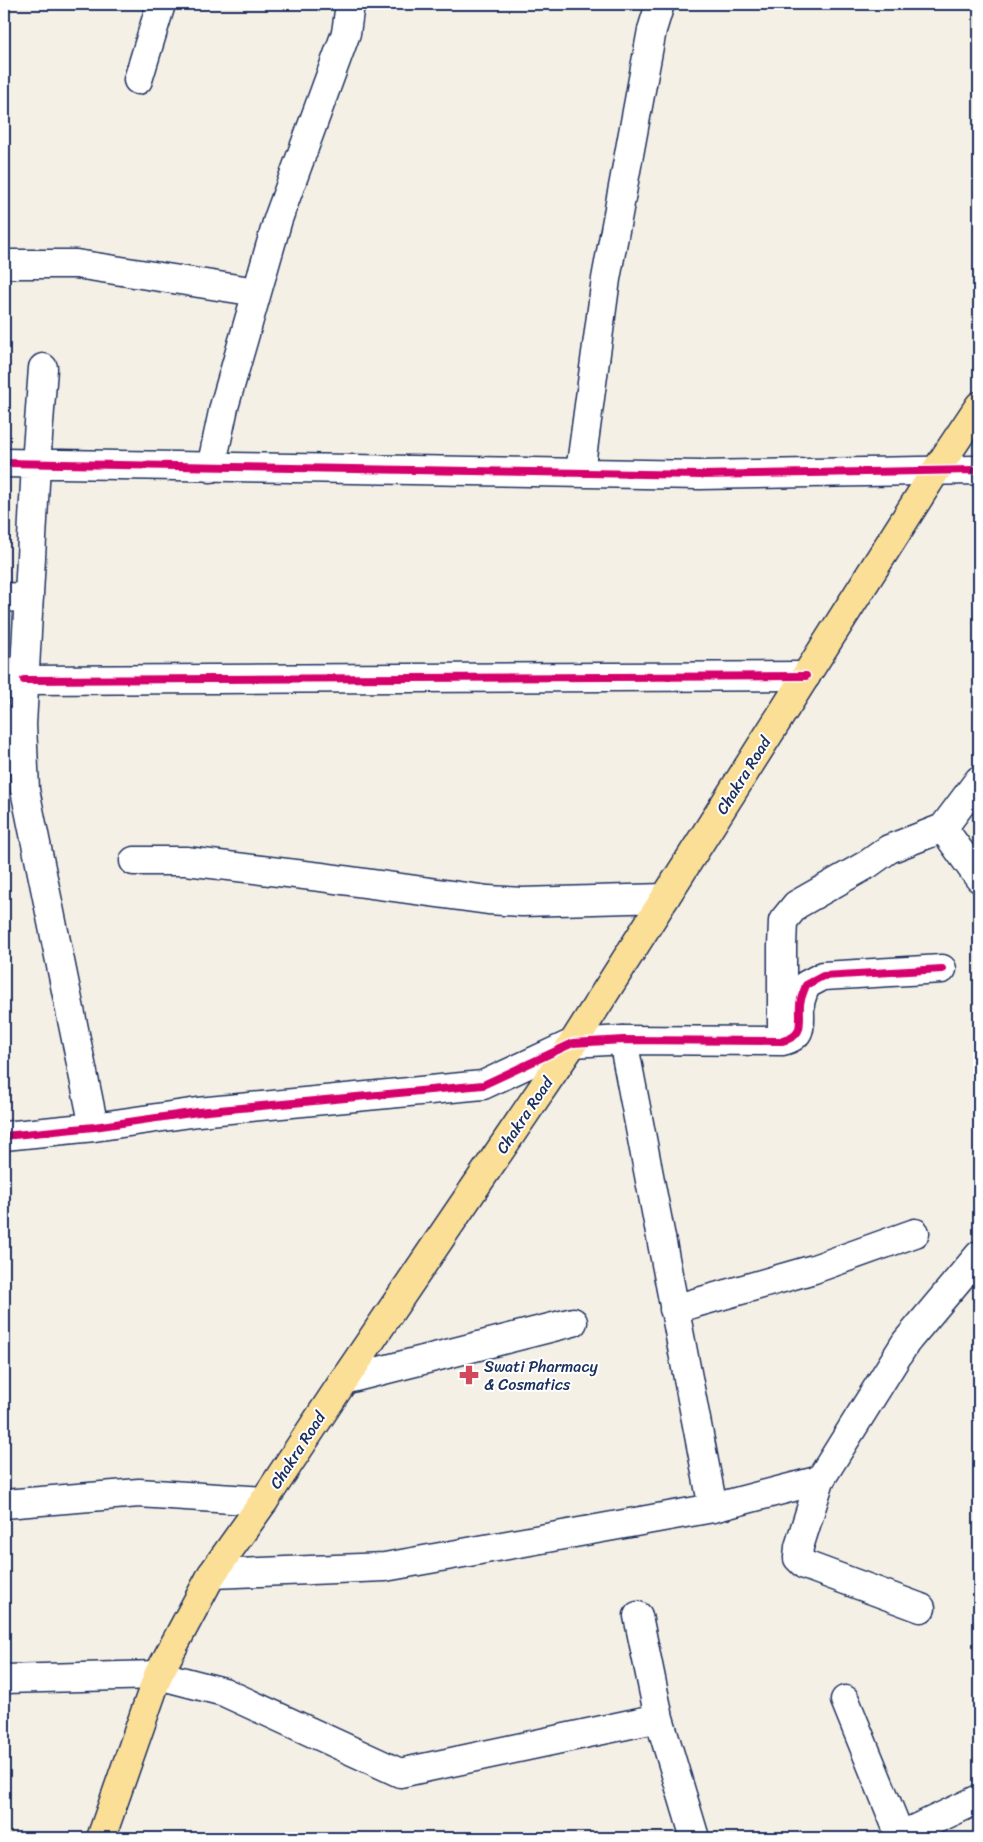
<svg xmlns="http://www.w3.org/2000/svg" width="983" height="1842" font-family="Sriracha,sans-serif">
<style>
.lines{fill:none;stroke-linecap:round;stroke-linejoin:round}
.minor-casing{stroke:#1b2f5e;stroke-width:31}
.major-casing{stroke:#1b2f5e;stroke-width:31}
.minor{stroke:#fff;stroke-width:28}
.major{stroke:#fbdf96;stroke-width:28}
.cycleway-casing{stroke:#fff;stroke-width:11}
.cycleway{stroke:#d6006c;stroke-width:8}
.labels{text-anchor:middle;stroke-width:4;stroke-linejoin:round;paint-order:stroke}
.street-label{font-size:16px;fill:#1b2f5e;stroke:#fff}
.poi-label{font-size:16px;fill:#1b2f5e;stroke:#fff;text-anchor:start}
</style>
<rect width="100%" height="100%" fill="#f5f0e6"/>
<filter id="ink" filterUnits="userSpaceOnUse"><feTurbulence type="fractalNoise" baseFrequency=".02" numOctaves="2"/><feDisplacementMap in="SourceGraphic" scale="10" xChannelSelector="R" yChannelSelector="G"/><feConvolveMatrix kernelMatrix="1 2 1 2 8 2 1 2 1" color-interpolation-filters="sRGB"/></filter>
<g filter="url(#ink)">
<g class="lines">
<defs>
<path id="minor" d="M138,80l23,-76
M4,264h72l181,28
M43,368l-7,96 -14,261 3,65 69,337
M4,463l696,12 274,-5 5,2
M211,468l13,-61 54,-188 68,-186 4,-29
M580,472l26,-193 46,-249 8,-26
M4,597l25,1
M24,680l782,-4
M943,828l36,50
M134,861h52l135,16 167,23 34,2 143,-4
M782,1035v-88l1,-26 13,-16 72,-41 21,-15 54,-21 36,-48
M623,1040l90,468
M4,1136l90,-9 104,-15 285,-27 90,-42 50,-3 159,1c23,-5 17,-18 18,-37 1,-7 4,-13 6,-19l17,-9 119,-7
M674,1309l140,-40 101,-36
M344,1380l229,-58
M4,1504l135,-11 125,8
M212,1574l173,-7 328,-59 107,-28
M921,1608l-116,-43 -7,-7 1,-11 21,-67 86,-138 73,-87
M638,1616l21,102 36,120
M4,1679l154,-4 66,17 176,81 259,-55
M845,1700l56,138
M900,1836l79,-37"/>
<path id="major" d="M101,1838l57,-163 54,-101 52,-73 80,-121 229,-337 362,-571 44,-66"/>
</defs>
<!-- minor casing -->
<use href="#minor" class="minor-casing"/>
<!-- major casing -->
<use href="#major" class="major-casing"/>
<!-- minor -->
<use href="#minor" class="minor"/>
<!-- major -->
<use href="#major" class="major"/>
<defs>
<path id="cycleway" d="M4,463l696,12 274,-5 5,2
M24,680l782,-4
M4,1136l90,-9 104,-15 285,-27 90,-42 50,-3 159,1c23,-5 17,-18 18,-37 1,-7 4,-13 6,-19l17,-9 119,-7"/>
</defs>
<!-- cycleway casing -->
<use href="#cycleway" class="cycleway-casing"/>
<!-- cycleway -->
<use href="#cycleway" class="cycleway"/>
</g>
</g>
<!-- icons -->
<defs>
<symbol id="pharmacy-bare" viewBox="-9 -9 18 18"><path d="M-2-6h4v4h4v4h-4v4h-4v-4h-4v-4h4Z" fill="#d1495b" stroke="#fff" stroke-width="2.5" paint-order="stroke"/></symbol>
</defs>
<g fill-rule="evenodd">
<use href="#pharmacy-bare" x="455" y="1361" width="28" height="28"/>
</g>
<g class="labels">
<!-- street labels -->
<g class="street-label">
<text transform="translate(743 775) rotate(-58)" y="6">Chakra Road</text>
<text transform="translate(524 1115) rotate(-56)" y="6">Chakra Road</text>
<text transform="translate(297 1450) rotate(-57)" y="6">Chakra Road</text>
</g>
<!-- poi labels -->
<g class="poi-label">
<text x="484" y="1372">Swati Pharmacy<tspan x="484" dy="18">&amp; Cosmatics</tspan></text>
</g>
</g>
<!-- margin -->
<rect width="983" height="1842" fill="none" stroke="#fff" stroke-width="20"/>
<rect x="10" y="10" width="963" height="1822" fill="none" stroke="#1b2f5e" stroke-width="2" filter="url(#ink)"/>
</svg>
